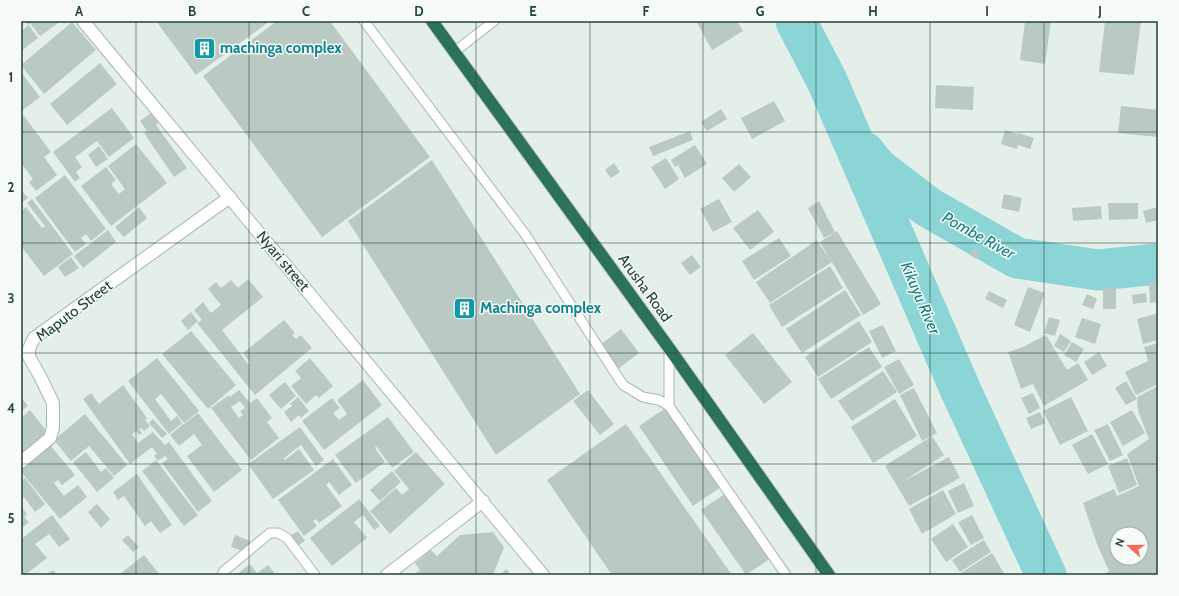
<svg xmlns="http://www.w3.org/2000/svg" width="1179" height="596" font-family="Cabin,sans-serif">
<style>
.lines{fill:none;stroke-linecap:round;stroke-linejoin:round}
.river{stroke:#8bd5d7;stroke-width:41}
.building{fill:#bacac2;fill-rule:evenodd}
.lane-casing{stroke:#a7b8b0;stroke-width:11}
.street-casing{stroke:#a7b8b0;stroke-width:14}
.highway-casing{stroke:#c1cac7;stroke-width:14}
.lane{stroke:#fff;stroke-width:9}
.street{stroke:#fff;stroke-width:12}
.highway{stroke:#2c7159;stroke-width:12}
.grid{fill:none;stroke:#234336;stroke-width:1;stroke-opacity:0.55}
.labels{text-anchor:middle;stroke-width:3;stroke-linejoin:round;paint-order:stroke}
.culture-label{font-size:15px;font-weight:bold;fill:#0d838f;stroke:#f6fbf8;text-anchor:start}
.street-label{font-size:15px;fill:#234336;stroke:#f6fbf8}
.water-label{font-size:16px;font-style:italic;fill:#188084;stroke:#f6fbf8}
.neatline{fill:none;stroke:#234336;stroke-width:1.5}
.grid-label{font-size:13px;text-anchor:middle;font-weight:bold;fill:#234336}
</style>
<rect width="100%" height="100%" fill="#e5efe9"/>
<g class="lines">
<!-- river -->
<path class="river" d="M796,21l31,60 134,310 85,184
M864,152l13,16 51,39 89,51 81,12 60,-6"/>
</g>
<!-- building -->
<path class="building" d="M25,21h36l-21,15 -10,-13 -2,2z
M156,21h114l-74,54z
M277,21h53l100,136 -108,80 -119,-161z
M696,21h41l6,10 -31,19z
M1025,21h26l-6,43 -25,-4z
M1105,21h36l-7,54 -35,-3z
M72,22l24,28 -52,44 -23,-29z
M29,25l9,13 -17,13v-20z
M100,63l17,21 -50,41 -17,-21z
M21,72l19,25 -17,13 -2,-3z
M936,85l38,2 -1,23 -38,-2z
M774,101l11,20 -33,18 -11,-21z
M1121,106l37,4v27l-40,-4z
M112,108l22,30 -25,19 -12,-16 -22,16 7,10 -6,5 4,6 -5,4 -22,-30z
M721,109l6,10 -20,12 -6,-9z
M151,113l7,10 -2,2 31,43 -13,9 -30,-44 3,-2 -7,-10z
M24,116l27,36 -7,5 13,18 -21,16 -7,-9 4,-3 -12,-16v-44z
M1005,130l12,4 1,-1 16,5 -4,11 -12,-4 -1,4 -16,-5z
M690,131l3,9 -40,16 -4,-9z
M136,144l31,39 -56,43 -30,-40 25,-19 10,13 -5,4 8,10 6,-5 -17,-23z
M695,145l12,19 -22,14 -7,-13 -3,2 -4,-7z
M99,146l9,13 -12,8 -8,-12z
M666,158l13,21 -14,10 -14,-22z
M432,160l148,234 -84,61 -148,-234z
M614,163l6,9 -9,6 -6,-8z
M739,164l12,13 -17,15 -12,-14z
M65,175l41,54 -15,12 -5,-7 -5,4 5,6 -11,8 -40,-54z
M21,190l7,8 -7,5z
M1004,194l18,4 -3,14 -18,-4z
M32,199l41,55 -29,22 -23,-30v-35l5,-4 16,21 3,-2 -18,-23z
M719,199l13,23 -19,10 -13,-23z
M819,201l16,31 -11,6 -16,-30z
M1108,203h30v16l-29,1z
M1101,206l1,13 -29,2 -1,-13z
M139,207l8,11 -23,19 -9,-10z
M1158,207v13l-12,3 -3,-12z
M758,210l16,22 -24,18 -17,-22z
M108,230l8,12 -33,26 -9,-12z
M837,231l44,73 -18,11 -31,-53 -62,41 -14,-21 61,-42 13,20 -10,-18z
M779,238l12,18 -37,24 -12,-19z
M974,249l6,4 -4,6 -6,-4z
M692,255l9,12 -11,8 -9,-12z
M71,257l8,11 -14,9 -7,-10z
M830,266l13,22 -61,39 -13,-22z
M248,279l15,18 -41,33 26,34 2,-1 -7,-10 41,-33 11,13 -3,2 4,4 5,-4 11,13 -57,47 -58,-72 5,-3 -8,-10 9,-8 8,11 10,-8 -13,-16 8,-7 5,6 10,-8 7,8z
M1149,282h9v20l-8,1z
M1028,287l17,6 -15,39 -16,-7z
M1103,288h13v21h-13z
M845,290l16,25 -59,38 -16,-24z
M989,291l18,9 -4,8 -18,-9z
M1146,293l1,9 -14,2 -1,-9z
M1087,294l10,5 -4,10 -11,-4z
M191,312l7,9 -10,9 -7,-9z
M1158,313v27l-15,4 -6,-25z
M1049,317l11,3 -5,16 -11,-3z
M1082,318l19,6 -6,20 -20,-7z
M859,321l13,21 -54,35 -13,-20z
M883,325l13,26 -14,7 -13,-27z
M621,329l18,24 -21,16 -18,-24z
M191,331l45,54 -28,24 -46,-55z
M753,333l39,49 -28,22 -39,-49z
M1060,334l11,7 -7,11 -10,-6z
M1046,335l21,35 11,-7 10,17 -44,26 -11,-22 -12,5 -13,-37 15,-5z
M1072,342l12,7 -8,13 -12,-7z
M1158,343v41l-22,11 -11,-23 23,-11 -4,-14z
M869,347l13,20 -51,32 -13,-20z
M1099,352l8,14 -15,9 -8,-13z
M157,358l42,53 -15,12 -23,-29 -6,5 16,22 6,-5 5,7 -13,11 -41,-53z
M310,358l23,28 -14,12 -3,-3 -10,9 -15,-18 10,-8 -6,-7z
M899,359l15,26 -15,9 -15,-27z
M883,371l14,21 -45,29 -14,-20z
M363,380l19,25 -58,45 -22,-29 30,-23 8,10 -7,5 6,7 8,-6 -10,-14z
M1126,381l11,18 -11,6 -11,-17z
M285,382l11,14 -15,13 -12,-14z
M123,385l24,33 -2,2 5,6 -6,5 -3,-3 -2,1 3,4 -3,2 -3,-4 -4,3 6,9 15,-11 12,13 4,-3 43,59 -14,11 -36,-49 6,-4 -3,-3 -7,5 -4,-5 3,-2 -5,-7 -22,17 -47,-65 8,-6 8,11z
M1158,386v189h-55l6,-4 -12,-27 -14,-41 31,-14 3,7 22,-10 -12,-32 22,-15 -11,-28 -1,-14zM1117,534h24v24h-24z
M914,388l23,45 -15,8 -22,-46z
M239,390l11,13 7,-5 15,20 -5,4 12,16 -28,22 -40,-52 18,-13 1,2zM240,401l5,7 -5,3 3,4 -4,3 -8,-11z
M588,390l26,34 -14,11 -27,-34z
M1033,393l7,15 -11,6 -8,-16z
M21,397l7,9 -7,5z
M298,397l11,14 -8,7 -2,-3 -8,7 -7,-10 8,-6 -2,-2z
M1071,397l17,34 -28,14 -17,-34z
M895,399l22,37 -44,27 -22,-36z
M667,407l54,80 -28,19 -54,-80z
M30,410l19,24 -26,21 -2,-2v-35z
M1132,410l13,23 -22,13 -13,-24z
M1040,412l5,11 -14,6 -5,-11z
M198,413l44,57 -28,22 -27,-36 15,-11 -8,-11 -15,12 -9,-11 13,-11 2,2 -1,-2z
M85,414l42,51 -13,11 -25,-30 -18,15 -17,-21z
M388,417l26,35 -22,16 -16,-22 -1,2 10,14 -29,21 -21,-28z
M153,419l14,15 -5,4 -13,-15z
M626,424l106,151h-120l-65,-95z
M1108,424l15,31 -13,6 -16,-31z
M300,427l24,33 -8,6 -15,-21 -17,13 1,2 14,-11 15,21 -41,29 -25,-35z
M1092,434l16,30 -20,10 -16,-29z
M932,436l12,19 -42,27 47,-25 11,21 -51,28 -24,-40z
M50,445l25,30 -13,10 -4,-5 -4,3 10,13 14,-11 9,12 -27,22 -39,-47v-3z
M86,452l15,20 5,-4 8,10 -17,14 -24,-30z
M416,452l29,32 -55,50 -20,-23 26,-23 6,7 7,-6 -15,-18z
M1127,458l10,27 -18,8 -11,-27z
M333,459l19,26 -13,10 -10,-13 -3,3 16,21 -23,17 -3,-4 -3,2 4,5 -13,10 -26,-36z
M156,460l42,55 -14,11 -42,-55z
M392,471l9,11 -21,19 -10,-11z
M137,474l35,51 -12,8 -9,-12 -6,5 -21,-30 -6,4 -5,-8z
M25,478l20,26 -10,8 -11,-15 -3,2v-18z
M964,483l10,23 -16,7 -10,-22z
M943,490l13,24 -34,20 -13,-25z
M726,493l45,65 -25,17 -45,-65z
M359,499l21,27 -6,4 -11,-15 -9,7 13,16 -35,28 -22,-28z
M97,504l13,15 -9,9 -13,-16z
M21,506l6,8 -3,3 5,5 -7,6 -1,-2z
M52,515l18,24 -11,8 -10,-13 -14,10 12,14 -22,17h-4v-36z
M972,515l12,23 -13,7 -13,-23z
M953,524l15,23 -22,15 -15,-23z
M298,531l7,10 -8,5 -7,-10z
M493,532l11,15 -11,28h-80l7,-5 -5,-7 16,-13 6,6 23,-21z
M128,535l11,12 -6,5 -11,-12z
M235,535l15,6 -5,11 -14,-5z
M984,540l7,12 -31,20 -8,-12z
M992,553l13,22h-43l-1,-2z
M144,555l16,20h-41z
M250,564l7,9 11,-8 8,10h-40z
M506,569l5,6h-11z
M53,570l4,5h-11z"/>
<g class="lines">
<defs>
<path id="lane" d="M364,21l161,213 98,151 20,12 16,3 10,6 117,169
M454,52l40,-31
M669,348v58
M222,575l2,-4 46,-38h8l9,5 28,37"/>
<path id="street" d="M83,21l460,554
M21,462l29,-24 3,-10v-25l-13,-27 -11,-19v-8l5,-11 196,-141
M387,575l96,-74"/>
<path id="highway" d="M432,21l237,327 160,227"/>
</defs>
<!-- lane casing -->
<use href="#lane" class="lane-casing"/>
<!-- street casing -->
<use href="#street" class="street-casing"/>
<!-- highway casing -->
<use href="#highway" class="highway-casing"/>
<!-- lane -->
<use href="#lane" class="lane"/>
<!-- street -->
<use href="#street" class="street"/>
<!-- highway -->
<use href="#highway" class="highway"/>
</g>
<!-- grid -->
<path class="grid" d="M136,21v554M249,21v554M362,21v554M476,21v554M590,21v554M703,21v554M816,21v554M930,21v554M1044,21v554M21,132h1137M21,243h1137M21,353h1137M21,464h1137"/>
<!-- icons -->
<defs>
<symbol id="building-square" viewBox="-11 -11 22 22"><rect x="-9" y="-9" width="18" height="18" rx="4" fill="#0f9aa8" stroke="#f6fbf8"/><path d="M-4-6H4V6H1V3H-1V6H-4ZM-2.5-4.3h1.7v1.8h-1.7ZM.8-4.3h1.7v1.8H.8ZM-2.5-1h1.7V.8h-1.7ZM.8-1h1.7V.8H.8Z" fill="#fff"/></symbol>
</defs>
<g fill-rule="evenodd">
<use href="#building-square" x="192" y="36" width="25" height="25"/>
<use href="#building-square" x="452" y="296" width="25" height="25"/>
</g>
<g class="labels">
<!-- culture labels -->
<g class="culture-label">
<text x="220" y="53">machinga complex</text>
<text x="480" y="313">Machinga complex</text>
</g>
<!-- street labels -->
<g class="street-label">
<text transform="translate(283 261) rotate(50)" y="5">Nyari street</text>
<text transform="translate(645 288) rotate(54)" y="5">Arusha Road</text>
<text transform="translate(74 311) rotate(-37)" y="5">Maputo Street</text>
</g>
<!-- water labels -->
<g class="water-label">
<text transform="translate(979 235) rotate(29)" y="6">Pombe River</text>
<text transform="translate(921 298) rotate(67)" y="6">Kikuyu River</text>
</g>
</g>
<!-- border -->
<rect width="1179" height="596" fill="none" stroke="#f6fbf8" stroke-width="44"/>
<!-- north arrow -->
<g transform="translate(1129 546) rotate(291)"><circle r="19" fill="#f6fbf8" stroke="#a2b1aa"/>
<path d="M0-3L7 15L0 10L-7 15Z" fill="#fa6a58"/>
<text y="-6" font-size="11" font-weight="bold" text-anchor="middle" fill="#234336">N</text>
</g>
<rect x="22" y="22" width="1135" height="552" class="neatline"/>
<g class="grid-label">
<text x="79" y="16">A</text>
<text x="192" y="16">B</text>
<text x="306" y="16">C</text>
<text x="419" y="16">D</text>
<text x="533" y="16">E</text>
<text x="646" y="16">F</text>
<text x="760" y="16">G</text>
<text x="873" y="16">H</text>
<text x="987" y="16">I</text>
<text x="1100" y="16">J</text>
<text x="11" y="82">1</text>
<text x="11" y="192">2</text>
<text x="11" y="303">3</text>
<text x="11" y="413">4</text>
<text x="11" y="523">5</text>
</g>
</svg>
